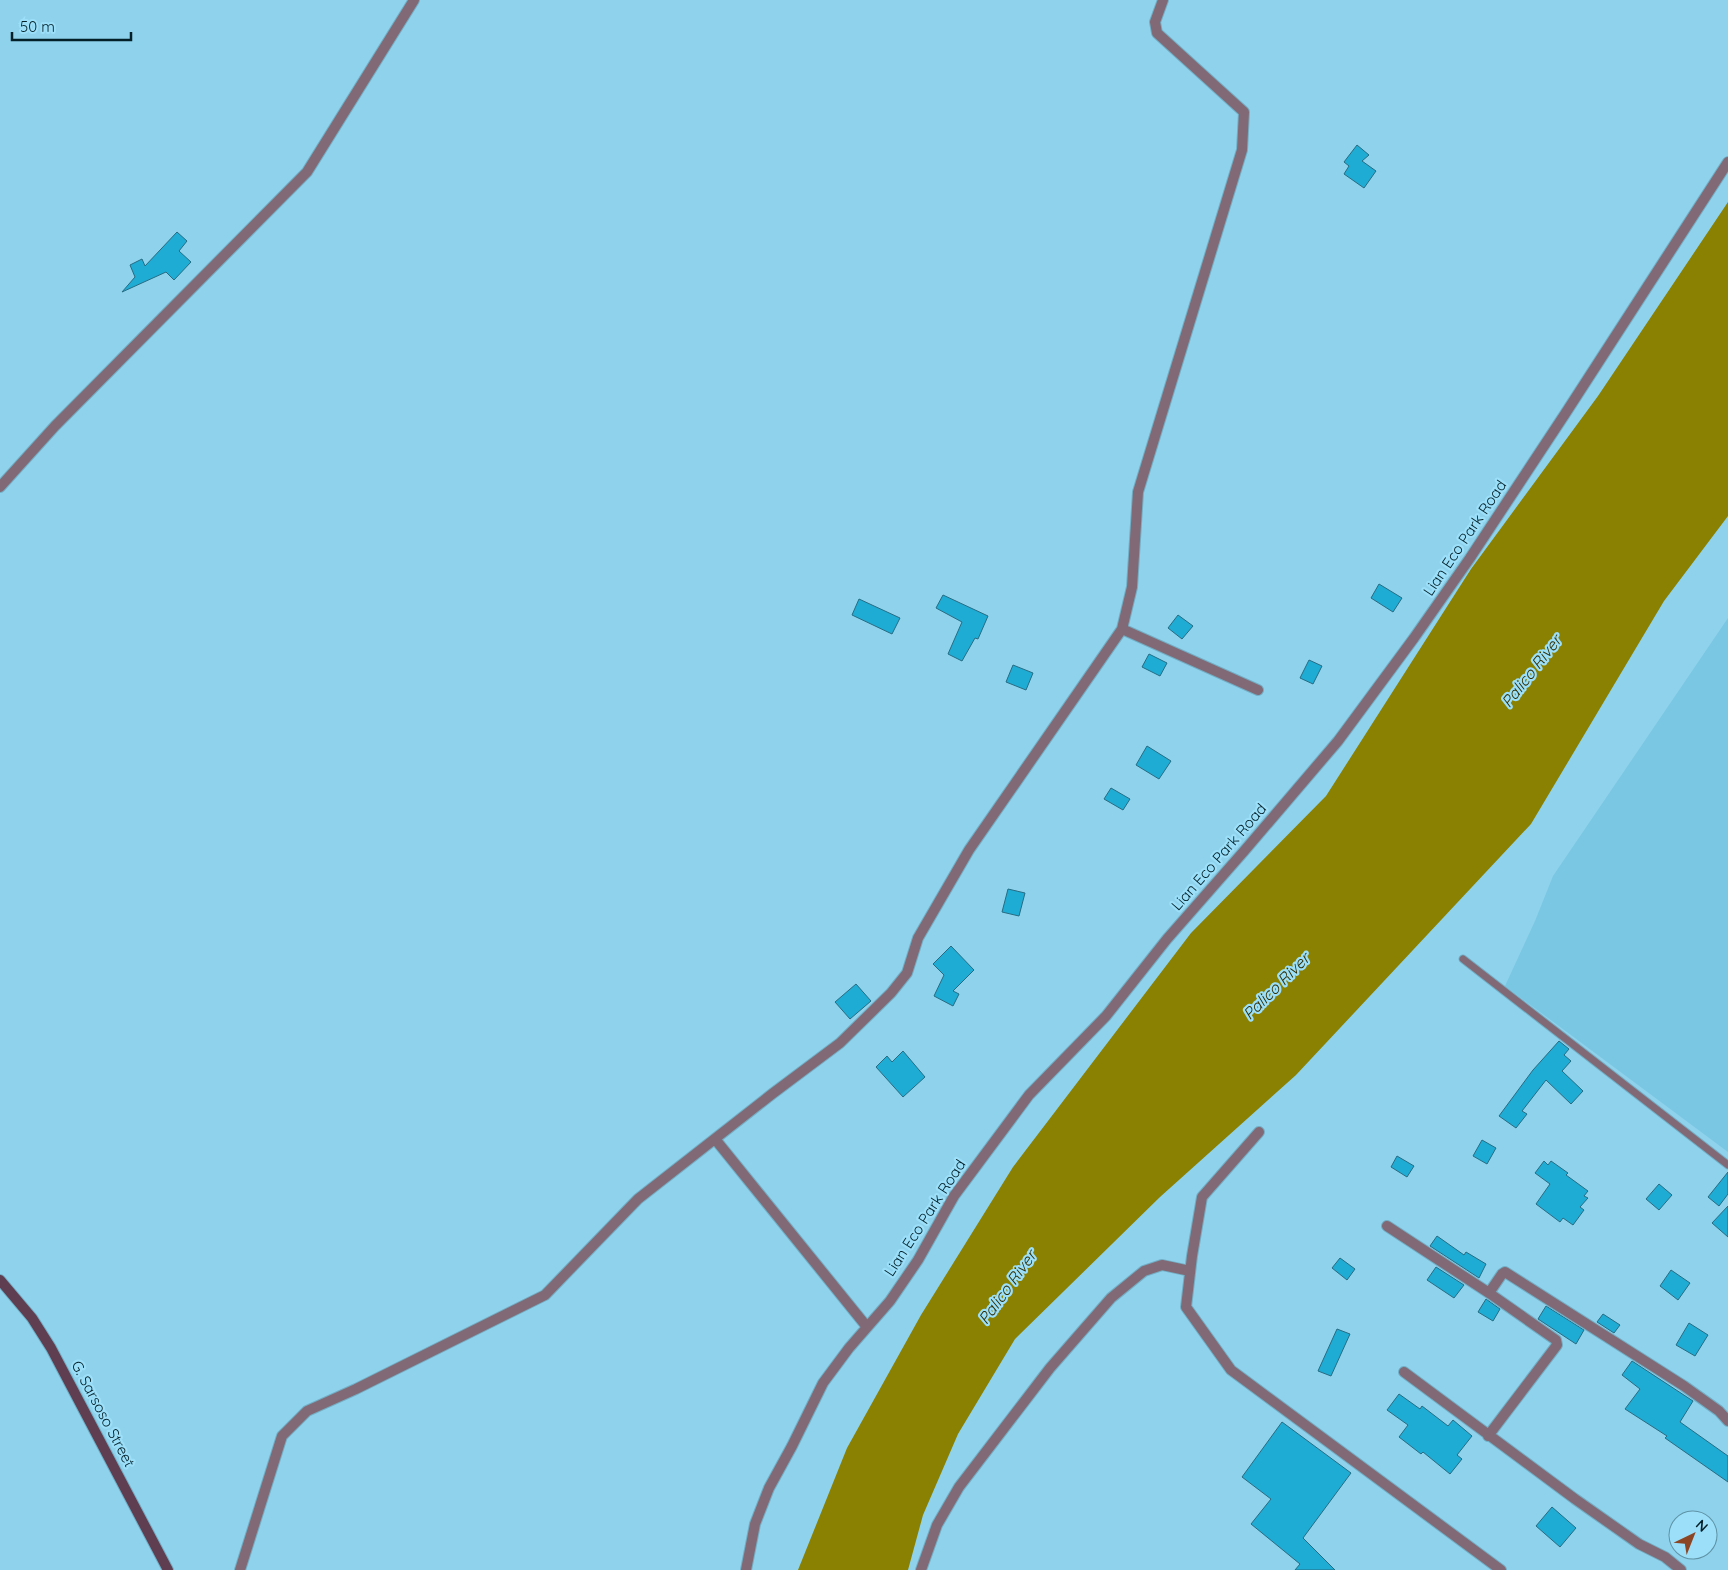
<svg xmlns="http://www.w3.org/2000/svg" width="1728" height="1570" font-family="Quicksand,sans-serif">
<style>
.built{fill:#7ac7e4}
.water{fill:#8a8102}
.building{fill:#1eacd5;stroke:#276c83}
.lines{fill:none;stroke-linecap:round;stroke-linejoin:round}
.lane-casing{stroke:#73aec5;stroke-width:9}
.street-casing{stroke:#73aec5;stroke-width:12}
.secondary-casing{stroke:#73aec5;stroke-width:12}
.lane{stroke:#816a76;stroke-width:7}
.street{stroke:#816a76;stroke-width:10}
.secondary{stroke:#5e3e50;stroke-width:10}
.labels{text-anchor:middle;stroke-width:4.5;stroke-linejoin:round;paint-order:stroke}
.street-label{font-size:15px;fill:#032029;stroke:#9cdff9}
.water-label{font-size:16px;font-style:italic;fill:#322e00;stroke:#9cdff9}
</style>
<rect width="100%" height="100%" fill="#8fd2ec"/>
<!-- built -->
<path class="built" d="M1728,618v534l-223,-166 30,-65 18,-45z"/>
<!-- water -->
<path class="water" d="M1728,202v314l-64,85 -133,223 -235,251 -136,122 -145,142 -57,95 -35,81 -15,55h-110l49,-122 74,-133 92,-148 178,-234 135,-137 145,-227 127,-173z"/>
<!-- building -->
<path class="building" d="M1357,145l12,10 -7,6 14,10 -12,17 -20,-14 5,-8 -5,-4z
M177,232l10,9 -8,10 12,11 -17,18 -8,-8 -44,20 13,-15 -5,-12 12,-6 3,7z
M1379,584l23,14 -9,14 -22,-14z
M943,595l45,21 -10,23 -3,-1 -13,23 -14,-7 14,-32 -26,-14z
M859,599l41,19 -8,16 -40,-19z
M1178,615l15,11 -11,13 -14,-11z
M1149,654l18,9 -7,13 -18,-9z
M1309,660l13,6 -9,18 -13,-6z
M1013,665l20,8 -7,17 -20,-8z
M1147,746l24,15 -12,18 -23,-14z
M1111,788l19,11 -7,11 -19,-11z
M1008,889l17,4 -6,23 -17,-4z
M951,946l23,24 -21,21 6,3 -6,12 -19,-10 10,-21 -11,-11z
M856,984l15,17 -21,18 -15,-17z
M1559,1041l10,8 -5,6 7,6 -9,10 21,20 -12,13 -25,-24 -24,31 5,3 -11,14 -17,-12 34,-46z
M903,1051l22,26 -22,20 -27,-30 11,-11 5,6z
M1482,1140l14,8 -9,16 -14,-8z
M1397,1156l17,10 -7,11 -16,-10z
M1544,1161l4,4 3,-4 17,12 -2,2 22,16 -4,5 4,2 -8,9 4,3 -11,15 -10,-7 -3,4 -24,-18 14,-20 -15,-11z
M1728,1172v22l-9,12 -11,-9z
M1659,1184l13,11 -13,15 -13,-11z
M1728,1206v31l-16,-14z
M1437,1236l27,19 2,-3 20,12 -7,14 -49,-32z
M1340,1258l15,11 -8,11 -15,-12z
M1436,1267l28,18 -10,13 -27,-18z
M1671,1270l19,13 -12,17 -18,-14z
M1486,1299l14,10 -7,12 -15,-9z
M1546,1306l38,24 -8,14 -38,-25z
M1603,1314l17,11 -6,8 -17,-11z
M1689,1323l19,12 -13,21 -19,-11z
M1337,1329l13,5 -19,42 -13,-5z
M1632,1361l61,40 -13,21 48,34v26l-63,-44 2,-2 -42,-27 15,-20 -18,-14z
M1399,1394l21,15 2,-3 26,20 5,-6 19,16 -15,19 5,4 -12,15 -27,-22 -2,2 -22,-17 9,-12 -21,-15z
M1282,1422l69,51 -48,65 32,32h-40l5,-6 -49,-40 20,-25 -29,-22z
M1552,1507l24,21 -16,19 -24,-21z"/>
<g class="lines">
<defs>
<path id="lane" d="M1463,959l265,206"/>
<path id="street" d="M1163,0l-8,22 2,11 87,79 -2,38 -104,342 -6,95 -10,42 136,61
M0,487l55,-61 252,-254 107,-172
M1259,1132l-57,65 -10,59 -6,51 45,63 270,200
M715,1139l152,188
M1387,1226l102,67 67,47 1,5 -69,91
M1489,1293l13,-19 3,-2 179,114 35,25 9,10
M1404,1372l171,127 64,45 26,13 16,13
M240,1570l42,-134 25,-25 49,-22 189,-94 93,-96 134,-105 68,-51 51,-50 16,-20 11,-35 51,-88 153,-221
M746,1570l9,-46 14,-36 23,-42 31,-63 26,-35 41,-47 28,-41 36,-64 75,-101 77,-79 61,-77 78,-89 93,-109 76,-103 56,-80 95,-144 163,-252
M921,1570l16,-45 22,-38 91,-119 61,-70 33,-27 18,-6 28,6"/>
<path id="secondary" d="M0,1280l32,38 19,30 117,222"/>
</defs>
<!-- lane casing -->
<use href="#lane" class="lane-casing"/>
<!-- street casing -->
<use href="#street" class="street-casing"/>
<!-- secondary casing -->
<use href="#secondary" class="secondary-casing"/>
<!-- lane -->
<use href="#lane" class="lane"/>
<!-- street -->
<use href="#street" class="street"/>
<!-- secondary -->
<use href="#secondary" class="secondary"/>
</g>
<g class="labels">
<!-- street labels -->
<g class="street-label">
<text transform="translate(1465 538) rotate(-56)" y="5">Lian Eco Park Road</text>
<text transform="translate(1219 857) rotate(-49)" y="5">Lian Eco Park Road</text>
<text transform="translate(925 1218) rotate(-57)" y="5">Lian Eco Park Road</text>
<text transform="translate(103 1414) rotate(62)" y="5">G. Sarsoso Street</text>
</g>
<!-- water labels -->
<g class="water-label">
<text transform="translate(1531 671) rotate(-52)" y="6">Palico River</text>
<text transform="translate(1276 986) rotate(-45)" y="6">Palico River</text>
<text transform="translate(1007 1287) rotate(-54)" y="6">Palico River</text>
</g>
</g>
<!-- north arrow -->
<g transform="translate(1693 1535) rotate(43)"><circle r="24" fill="#9cdff9" stroke="#5f93a6"/>
<path d="M0-4L9 19L0 12L-9 19Z" fill="#8d4624"/>
<text y="-8" font-size="14" font-weight="bold" text-anchor="middle" fill="#032029">N</text>
</g>
<!-- scale -->
<path d="M12 32v8h119v-8" fill="none" stroke="#032029" stroke-width="2.5"/>
<text x="20" y="32" font-size="15" fill="#032029" stroke="#9cdff9" stroke-width="4" paint-order="stroke">50 m</text>
</svg>
